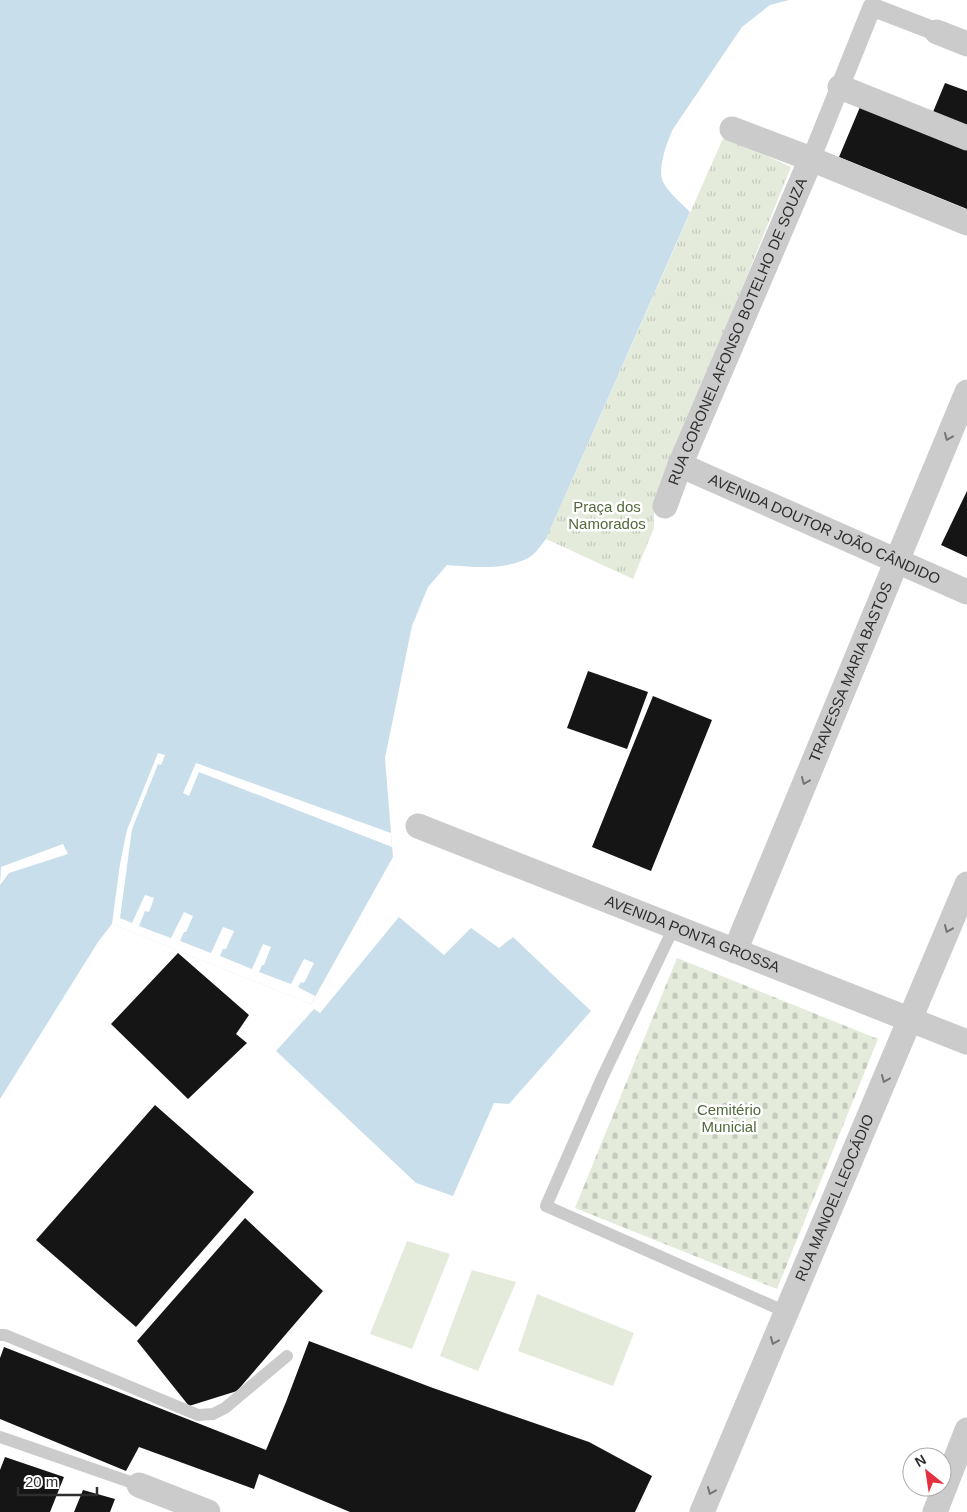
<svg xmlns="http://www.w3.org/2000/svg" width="967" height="1512" font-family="Arial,sans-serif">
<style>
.grass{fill:#e4ebdb}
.cemetery{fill:url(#cemetery-stones)}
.park{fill:url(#park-tufts)}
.water{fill:#c8deeb}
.pier{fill:#fff}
.building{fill:#151515}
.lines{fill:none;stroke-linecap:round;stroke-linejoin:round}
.service{stroke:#cbcbcb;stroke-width:12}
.pedestrian{stroke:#cbcbcb;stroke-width:19}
.minor{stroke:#cbcbcb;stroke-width:25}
.oneway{stroke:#757575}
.labels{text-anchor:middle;stroke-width:5;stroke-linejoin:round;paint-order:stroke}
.street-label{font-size:15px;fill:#2e2e2e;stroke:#fff}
.park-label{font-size:15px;fill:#51693b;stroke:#fff}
</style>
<defs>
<pattern id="cemetery-stones" width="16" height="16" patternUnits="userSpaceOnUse" patternTransform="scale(1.25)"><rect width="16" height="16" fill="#e4ebdb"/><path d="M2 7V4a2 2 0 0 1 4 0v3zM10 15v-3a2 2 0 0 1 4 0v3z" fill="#c4cabc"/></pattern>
<pattern id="park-tufts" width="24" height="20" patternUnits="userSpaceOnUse" patternTransform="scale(1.25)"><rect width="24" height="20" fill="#e4ebdb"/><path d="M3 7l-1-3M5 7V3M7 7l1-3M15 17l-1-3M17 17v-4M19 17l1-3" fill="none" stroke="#c4cabc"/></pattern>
</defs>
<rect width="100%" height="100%" fill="#fff"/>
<!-- grass -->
<path class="grass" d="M407,1241l43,13 -38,95 -42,-15z
M472,1270l44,12 -38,89 -38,-15z
M537,1294l97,39 -21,53 -95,-35z"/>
<!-- cemetery -->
<path class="cemetery" d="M677,958l201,81 -101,250 -202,-81z"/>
<!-- park -->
<path class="park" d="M724,136l67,31 -137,339v22l-21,51 -87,-40z"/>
<!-- water -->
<path class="water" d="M0,0h789l-19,5 -28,22 -69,102c-6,13 -16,39 -10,53 6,11 18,21 27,30l-144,327c-5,6 -10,14 -16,18 -25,14 -56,10 -83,8l-19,22 -16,39 -27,132 8,99 -82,147 -199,-80 -14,18 -98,157z
M399,917l45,38 27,-27 28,20 14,-11 78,74 -82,93 -15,-1 -41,93 -37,-13 -140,-132 38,-42 6,4z"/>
<!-- pier -->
<path class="pier" d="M158,753l7,2 -4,10 -3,-1 -26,65 -12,89 12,5 13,-28 9,3 -5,14 -4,-1 -6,15 32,12 13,-26 9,4 -7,16h-2l-4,9 31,12 12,-26 11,4 -8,18h-3l-3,7 32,13 11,-25 8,3 -7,18h-2l-3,7 32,12 13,-25 10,4 -10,20 -3,-1 -3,5 17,9 -4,8 -199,-80 8,-60 7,-34z
M196,763l195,70 1,14 -193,-75 -10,24 -6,-3z
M63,844l5,10 -59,19 -9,12 1,-18z"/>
<!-- building -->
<path class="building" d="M945,83l22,8v34l-34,-13z
M860,107l107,43v59l-128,-52z
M967,491v66l-26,-12z
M588,671l60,21 -21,57 -60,-21z
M653,696l59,24 -61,151 -59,-24z
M178,953l71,62 -13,19 11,9 -59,56 -77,-75z
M155,1105l99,87 -118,135 -100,-87z
M245,1218l78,73 -86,100 -48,15 -52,-65z
M309,1341l124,47 156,54 63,34 -17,36h-285l-91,-38 -5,15 -115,-42 -13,24 -126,-52v-61l4,-11 262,103 20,-48z
M5,1457l59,20 -14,35h-50v-42z
M83,1490l32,9 -5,13h-36z"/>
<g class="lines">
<!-- service -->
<path class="service" d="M674,927l-72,151 -56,128 240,106
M0,1335h5l193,80 15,-1 12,-6 62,-52
M0,1437l139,48"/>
<!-- pedestrian -->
<path class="pedestrian" d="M811,159l61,-152 65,25"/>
<!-- minor -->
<g class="minor">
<path d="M937,32l30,12"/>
<path d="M840,87l127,51"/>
<path d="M732,129l79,30 156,64"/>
<path id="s1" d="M680,465l287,127"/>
<path id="s2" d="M665,506l15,-41 131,-306"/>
<path id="s3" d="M418,826l549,216"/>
<path id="s4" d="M735,951l232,-559"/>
<path d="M139,1485l69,27"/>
<path id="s5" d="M702,1512l265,-628"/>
<path d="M935,1512l32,-82"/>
</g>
</g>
<!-- one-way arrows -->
<defs><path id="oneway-chevron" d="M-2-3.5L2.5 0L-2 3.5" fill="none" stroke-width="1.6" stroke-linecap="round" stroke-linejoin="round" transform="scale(1.25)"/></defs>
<g class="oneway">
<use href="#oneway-chevron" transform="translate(948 437) rotate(113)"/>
<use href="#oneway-chevron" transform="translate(805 781) rotate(113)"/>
<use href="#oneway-chevron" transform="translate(948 929) rotate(113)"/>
<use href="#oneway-chevron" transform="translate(885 1079) rotate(113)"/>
<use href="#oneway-chevron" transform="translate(774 1341) rotate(113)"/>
<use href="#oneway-chevron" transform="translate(711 1491) rotate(113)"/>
</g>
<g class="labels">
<!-- street labels -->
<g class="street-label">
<text dy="5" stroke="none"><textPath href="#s2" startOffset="189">RUA CORONEL AFONSO BOTELHO DE SOUZA</textPath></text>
<text dy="5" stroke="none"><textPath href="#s1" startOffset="158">AVENIDA DOUTOR JOÃO CÂNDIDO</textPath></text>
<text dy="5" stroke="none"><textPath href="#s4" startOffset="302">TRAVESSA MARIA BASTOS</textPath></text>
<text dy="5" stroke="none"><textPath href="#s3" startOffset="295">AVENIDA PONTA GROSSA</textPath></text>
<text dy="5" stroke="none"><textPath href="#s5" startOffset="341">RUA MANOEL LEOCÁDIO</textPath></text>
</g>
<!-- park labels -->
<g class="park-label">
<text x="607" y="512">Praça dos<tspan x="607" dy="17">Namorados</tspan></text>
<text x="729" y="1115">Cemitério<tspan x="729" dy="17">Municial</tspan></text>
</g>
</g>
<!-- north arrow -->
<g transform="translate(927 1472) rotate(330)"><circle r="24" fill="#ffffff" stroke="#ababab"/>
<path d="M0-4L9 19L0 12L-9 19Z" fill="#e4313f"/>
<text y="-8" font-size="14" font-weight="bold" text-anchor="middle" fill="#2e2e2e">N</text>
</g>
<!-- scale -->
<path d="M18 1487v8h79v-8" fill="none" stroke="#2e2e2e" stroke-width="2.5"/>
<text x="25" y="1487" font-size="15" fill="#2e2e2e" stroke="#ffffff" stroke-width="4" paint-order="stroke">20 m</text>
</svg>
